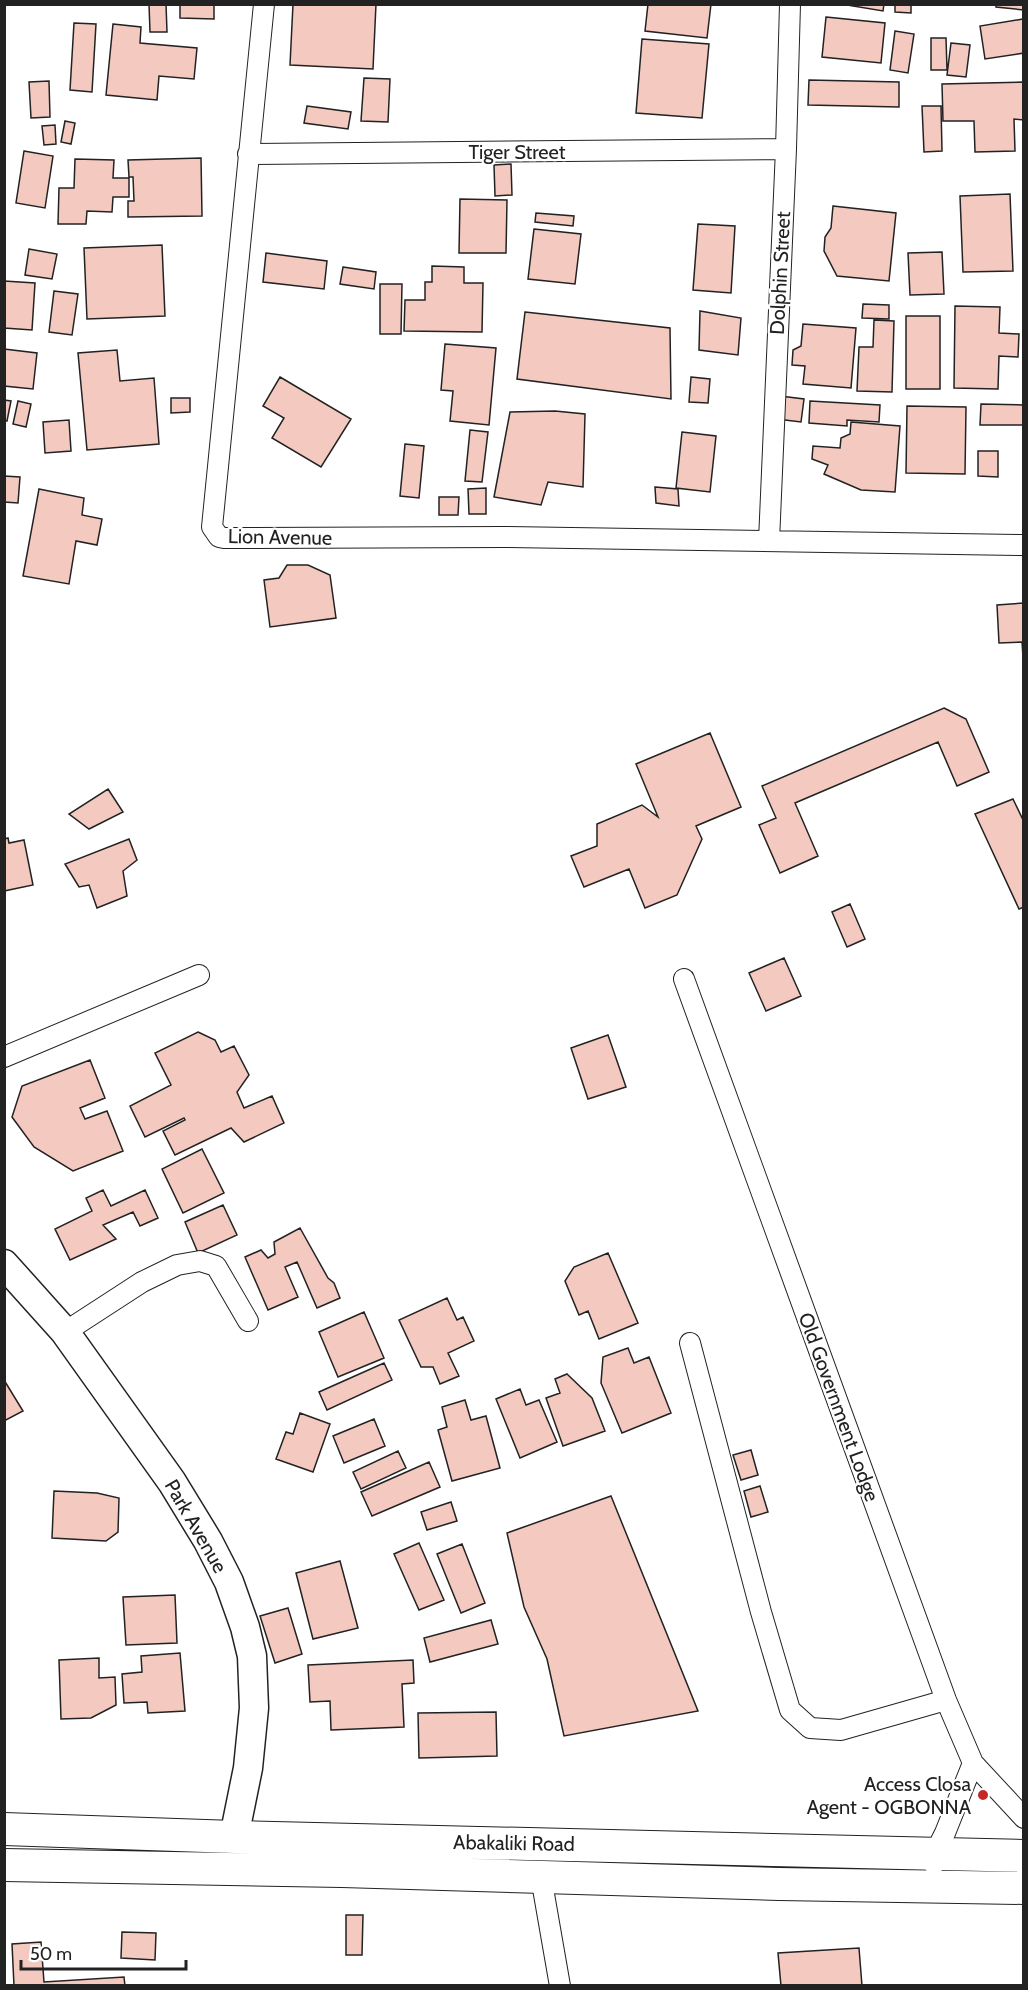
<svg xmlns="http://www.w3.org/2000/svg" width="1028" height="1990" font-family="Cabin,sans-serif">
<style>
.building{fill:#f3c9c0;stroke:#222;stroke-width:1.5}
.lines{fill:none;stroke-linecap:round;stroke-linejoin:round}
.street-casing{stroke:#222;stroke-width:22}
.secondary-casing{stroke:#222;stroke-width:31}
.primary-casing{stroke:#222;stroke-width:34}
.street{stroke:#fff;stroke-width:20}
.secondary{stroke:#fff;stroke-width:28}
.primary{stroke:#fff;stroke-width:32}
.poi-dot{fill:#c62828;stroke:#fff;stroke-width:2}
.labels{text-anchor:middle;stroke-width:4.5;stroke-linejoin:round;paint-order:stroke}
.street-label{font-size:20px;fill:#222;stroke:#fff}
.poi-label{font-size:20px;fill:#222;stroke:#fff;text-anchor:end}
</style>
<rect width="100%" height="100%" fill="#fff"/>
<!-- building -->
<path class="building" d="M149,4h17l1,28h-17z
M180,4h34v15l-34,-1z
M293,4h83l-3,65 -83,-4z
M648,4h63l-4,34 -62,-7z
M841,4h43l-1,7z
M895,4h16v9l-16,-1z
M996,4h28v6l-28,-3z
M826,17l59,6 -4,40 -59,-6z
M1023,19l1,34 -39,6 -5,-33z
M74,23l22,1 -4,68 -22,-2z
M113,24l28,3 -1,16 57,5 -3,31 -35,-3 -2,24 -51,-5z
M895,31l19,3 -6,39 -18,-3z
M931,38h15l1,32h-16z
M642,39l67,5 -7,74 -66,-5z
M951,43l19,2 -4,32 -19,-2z
M364,78l26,1 -2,43 -27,-1z
M809,80l90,2v25l-91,-2z
M49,81l1,36 -19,1 -2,-36z
M1024,82v38l-10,-1 1,32 -40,1 -1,-31h-31l-1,-37z
M307,106l44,6 -3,17 -44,-6z
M922,106h19l1,45 -18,1z
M65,121l10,2 -4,21 -10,-2z
M55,125l1,19 -12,1 -2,-19z
M24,151l29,5 -8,52 -29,-5z
M201,158l1,58 -74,1v-16h6l-1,-24h-4l-1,-17z
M75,159l39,1 -1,18h16v19h-16l-1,15 -25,-1 -1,13h-28l1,-36h15z
M511,164l1,31 -17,1 -1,-31z
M1010,194l3,77 -50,1 -3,-76z
M460,199l47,1 -1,53h-47z
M833,206l63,7 -7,68 -52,-5 -13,-25 1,-14 6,-9z
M536,213l38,3 -1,10 -38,-4z
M698,224l37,2 -4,67 -38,-3z
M534,229l47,5 -6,50 -47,-5z
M162,245l3,71 -78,3 -3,-71z
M29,249l28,5 -5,25 -27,-4z
M942,252l2,42 -34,1 -2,-42z
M266,253l61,8 -3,28 -61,-7z
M432,266l32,1v16h19l-1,49 -78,-1 1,-31h20v-18h7z
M343,267l33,5 -2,17 -34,-5z
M4,281l31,2 -3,47 -28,-2z
M380,284h22l-1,50h-21z
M54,291l24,3 -6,41 -23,-3z
M863,304l26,1v14l-27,-1z
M955,306l45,1 -1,26 20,1 -1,23 -19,-1 -1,33 -44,-1z
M700,311l41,7 -3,37 -39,-5z
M525,312l145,16 1,71 -154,-20z
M906,316h34v73h-34z
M874,320l20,1 -2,71 -35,-1 2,-44h14z
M803,324l53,4 -5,60 -48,-4 2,-18 -13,-1 1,-15 8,-4z
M445,344l51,4 -7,77 -39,-4 3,-30 -12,-1z
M4,349l33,4 -4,36 -29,-3z
M117,350l3,31 34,-3 5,66 -72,6 -9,-97z
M280,377l71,42 -30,48 -49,-29 12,-20 -21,-12z
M691,377l19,2 -2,24 -19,-1z
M780,396l24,3 -3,23 -24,-3z
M171,398h19v14l-19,1z
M4,400l7,1 -4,20 -3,-1z
M18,401l13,3 -5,23 -13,-3z
M810,401l70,4 -1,17 -32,-2v6l-38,-3z
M981,404l43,1v20h-44z
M907,406l59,1 -1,67 -59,-1z
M555,411l30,3 -2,73 -35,-5 -7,23 -47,-8 16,-85z
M69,420l2,31 -26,2 -2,-31z
M851,422l49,4 -5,66 -34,-2 -37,-16 4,-9 -16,-6 1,-13 27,2 1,-10 9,-4z
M470,430l18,2 -6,50 -17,-1z
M682,432l34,4 -6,56 -34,-4z
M405,444l19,2 -5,52 -19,-2z
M978,451h20v26l-20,-1z
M4,476l16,1 -2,26 -14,-1z
M655,487l23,2 1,17 -23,-3z
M486,488v26h-17l-1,-25z
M39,489l45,9 -2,17 20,4 -5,26 -21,-4 -7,43 -46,-8z
M439,497h20l-1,18h-19z
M287,565h21l22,10 6,43 -66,9 -6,-47 15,-2z
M1024,603v54h-1l-1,-15 -23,1 -2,-38z
M944,708l22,11 23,53 -32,14 -19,-44 -143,61 23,53 -38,17 -21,-48 17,-7 -14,-32z
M710,733l31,74 -45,19 6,13 -25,56 -32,13 -16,-39 -45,18 -13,-31 26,-10v-22l45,-19 16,12 -22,-53z
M108,789l15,23 -34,17 -20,-15z
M1013,799l11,23v85l-5,2 -44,-95z
M8,838l1,5 15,-3 9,45 -29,6v-52z
M129,839l8,21 -14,11 4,25 -30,12 -8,-23 -10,2 -14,-23z
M850,904l15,35 -18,8 -15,-35z
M784,958l17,38 -35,15 -17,-38z
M198,1032l17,8 6,12 13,-6 15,29 -12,17 7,16 28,-12 12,27 -40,19 -13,-14 -56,27 -12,-24 22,-11 -1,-2 -39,19 -15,-31 41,-21 -16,-32z
M608,1035l18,52 -38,12 -17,-51z
M90,1060l15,38 -25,10 5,11 22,-8 16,40 -50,20 -39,-24 -22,-30 10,-31z
M202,1149l22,44 -41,20 -21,-44z
M103,1190l8,16 34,-16 13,28 -18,8 -7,-14 -30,13 13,14 -46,21 -15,-31 37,-18 -6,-13z
M223,1205l14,30 -39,18 -13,-31z
M300,1228l28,50 6,5 6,15 -23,10 -20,-46 -12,5 13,30 -30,13 -23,-53 16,-7 7,8 7,-4 -1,-12z
M608,1253l30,70 -39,16 -11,-28 -9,4 -14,-34 9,-14z
M447,1298l10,22 6,-3 11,24 -26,12 11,23 -19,8 -7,-17h-12l-22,-47z
M364,1312l20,46 -46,19 -19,-45z
M628,1348l6,15 15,-6 22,56 -49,20 -21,-50 2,-26z
M384,1363l8,17 -65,30 -8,-18z
M567,1374l25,24 13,33 -42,15 -17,-48 14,-5 -5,-14z
M4,1380l19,31 -19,10z
M520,1389l6,16 13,-5 18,42 -37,16 -24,-59z
M465,1400l6,20 15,-4 14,52 -48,13 -14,-51 9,-3 -5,-20z
M300,1413l30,11 -17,48 -37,-13 10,-27 7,2z
M374,1419l11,27 -41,17 -11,-27z
M751,1450l7,25 -17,5 -8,-25z
M398,1451l8,17 -45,21 -8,-17z
M429,1462l11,25 -68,29 -11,-24z
M760,1486l8,26 -17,5 -7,-26z
M54,1491l43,2 22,5 -1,34 -12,9 -54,-3z
M611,1496l87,215 -134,25 -17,-77 -23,-52 -17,-74z
M451,1502l6,19 -30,9 -6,-18z
M419,1543l25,57 -25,10 -25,-56z
M462,1544l23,59 -24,10 -24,-59z
M340,1561l18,67 -45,11 -17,-66z
M175,1595l2,48 -51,2 -3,-48z
M288,1608l14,46 -27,9 -15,-47z
M491,1620l7,24 -68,18 -6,-24z
M180,1653l5,58 -37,2 -1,-11 -23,1 -2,-29 20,-2 -1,-16z
M99,1658v20l16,-1 1,28 -25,13 -30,1 -2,-59z
M413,1660l1,23 -12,1 2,43 -73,3 -1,-29 -20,1 -2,-37z
M496,1712l1,44 -78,2 -1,-45z
M346,1915h17l-1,40h-16z
M122,1932l34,1 -1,27 -34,-2z
M41,1942l3,40 80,-5 1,9h-111l-2,-42z
M859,1948l3,38h-81l-3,-33z"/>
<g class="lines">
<defs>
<path id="street" d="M264,4l-52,523 7,10 5,1 279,-1 521,8
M248,154l538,-5
M769,541l17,-392 4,-145
M684,979l262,721 27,63 51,55
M4,1057l195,-82
M65,1332l77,-50 35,-17 23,-4 16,5 32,55
M690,1343l71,269 29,98 20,18 31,2 105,-30
M934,1864l1,-11 10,-20 28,-70
M541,1877l19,109"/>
<path id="secondary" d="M4,1264l61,68 107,150 36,59 21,41 16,45 7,29 2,52 -6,60 -14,69"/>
<path id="primary" d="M4,1829l230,8 790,19
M4,1865l338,6 437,13 245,4"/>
</defs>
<!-- street casing -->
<use href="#street" class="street-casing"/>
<!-- secondary casing -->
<use href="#secondary" class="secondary-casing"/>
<!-- primary casing -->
<use href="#primary" class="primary-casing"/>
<!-- street -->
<use href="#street" class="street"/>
<!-- secondary -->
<use href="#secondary" class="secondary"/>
<!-- primary -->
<use href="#primary" class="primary"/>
</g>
<!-- markers -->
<circle class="poi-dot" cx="983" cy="1795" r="6"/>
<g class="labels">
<!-- street labels -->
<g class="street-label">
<text x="517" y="159">Tiger Street</text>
<text transform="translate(780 273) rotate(-87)" y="7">Dolphin Street</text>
<text transform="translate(280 537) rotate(1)" y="7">Lion Avenue</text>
<text transform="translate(839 1407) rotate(70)" y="7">Old Government Lodge</text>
<text transform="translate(196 1526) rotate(60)" y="7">Park Avenue</text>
<text transform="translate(514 1843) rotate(1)" y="7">Abakaliki Road</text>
</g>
<!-- poi labels -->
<g class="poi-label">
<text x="971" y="1791">Access Closa<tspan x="971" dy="23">Agent - OGBONNA</tspan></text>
</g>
</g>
<!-- border -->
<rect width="1028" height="1990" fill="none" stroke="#222222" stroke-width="12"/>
<!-- scale -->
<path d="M21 1960v9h165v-9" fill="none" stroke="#222222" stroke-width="3"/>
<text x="30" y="1960" font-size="18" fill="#222222" stroke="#ffffff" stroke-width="4.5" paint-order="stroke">50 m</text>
</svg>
